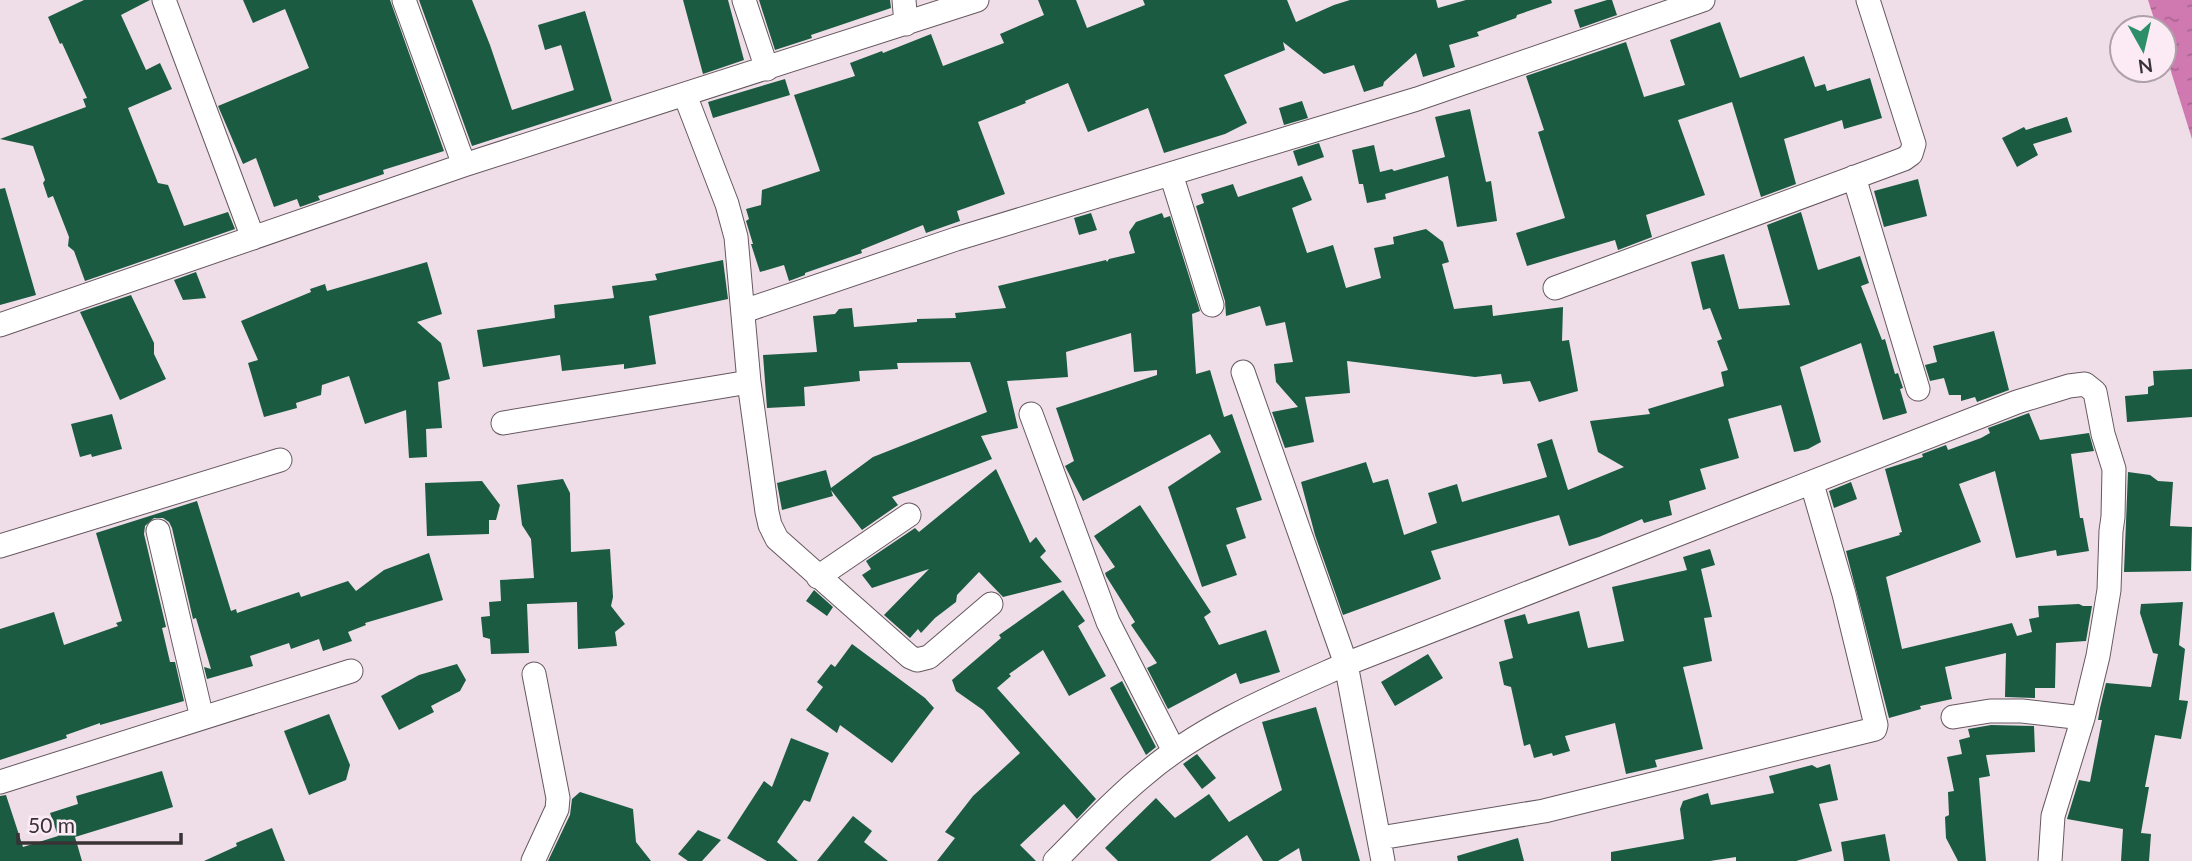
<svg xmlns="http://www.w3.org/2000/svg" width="2192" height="861" font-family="Lato,sans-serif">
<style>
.water{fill:url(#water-ripples)}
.building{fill:#1a5b42}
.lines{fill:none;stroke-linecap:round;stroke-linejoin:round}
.minor-casing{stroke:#665860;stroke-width:25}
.minor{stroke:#fff;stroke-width:23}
</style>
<defs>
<pattern id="water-ripples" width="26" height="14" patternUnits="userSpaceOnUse" patternTransform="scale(1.75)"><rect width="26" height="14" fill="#d079b0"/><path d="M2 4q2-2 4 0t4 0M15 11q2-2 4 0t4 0" fill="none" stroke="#aa6490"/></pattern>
</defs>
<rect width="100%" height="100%" fill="#efdee7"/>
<!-- water -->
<path class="water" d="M2148,0h44v139l-28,-90v-21h-7z"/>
<!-- building -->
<path class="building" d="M84,0h66l-29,15 25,55 14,-7 12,26 -44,19 30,75 10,2 16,41 44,-14 7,17 -150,52 -11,-30 -6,-5 1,-9 -16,-41 -5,2 -5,-15 2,-3 -12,-34 -33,-7 86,-32 -3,-8 4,-1 -25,-55 -2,1 -12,-27z
M243,0h147l54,151 -61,19 1,4 -66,22 2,4 -20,7 -3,-8 -23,8 -18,-49 -13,6 -25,-58 91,-38 -24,-59 -32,14z
M419,0h53l18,45 22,65 62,-20 -13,-45 -16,5 -7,-25 47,-14 27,90 -140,45z
M683,0h45l16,60 -41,14z
M759,0h131l1,8 -80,27 1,3 -37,12z
M1038,0h38l11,28 58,-23 -2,-5h144l9,22 38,-17 16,-5h86l2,8 28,-8h85l1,3 -35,12 -1,3 -39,14 2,4 -30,9 6,22 -32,10 -7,-24 -32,29 -1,4 -19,6 -10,-27 -30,9 -41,-32 2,8 -61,25 23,48 -22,11 -61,19 -16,-45 -60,24 -20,-49 -43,18 1,2 -48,19 27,72 -48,17 3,10 -34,12 -3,-8 -62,25 1,3 -57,20v2l-16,6 -5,-16 -24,7 -9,-28h2l-7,-23 3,-2 -3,-10 15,-4 1,-15 58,-19 -26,-76 61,-19 -5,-13 32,-12 1,2 48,-19 12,32 61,-23 -4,-9 44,-19z
M1607,0h5l5,15 -37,13 -6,-18z
M1720,22l20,56 64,-22 11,31 10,-3 2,7 43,-13 12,40 -38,11 -2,-9 -58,19 12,45 -35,13 -29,-95 -54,18 27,75 -59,20 6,22 -34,13 -3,-10 -88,26 -11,-33 49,-15 -27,-86 6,-2 -18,-54 100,-34 18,55 41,-12 -15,-45z
M785,79l5,16 -77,23 -5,-16z
M1302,101l6,17 -24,7 -5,-17z
M1470,109l16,73 5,-1 6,40 -40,6 -9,-51 -63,18 1,5 -19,4 -4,-19h-4l-7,-34 22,-5 6,27 12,-3 2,2 51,-14 -10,-40z
M2067,117l5,15 -39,12 5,11 -21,12 -15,-29 22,-11 2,3z
M1319,143l5,14 -26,9 -5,-15z
M1302,176l10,24 -20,8 15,45 26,-8 13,43 35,-10 -7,-30 20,-4 -1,-7 33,-8 17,13 2,7 4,13 -7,2 12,45 38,-4 1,11 70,-9 -1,34 7,-1 9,51 -39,11 -9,-21 -27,3 -2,-10 -26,3 -128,-16 3,32 -45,4 9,45 -29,6 -13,-36 26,-5 -22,-25 -2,-18 19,-2 -8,-40 -19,4 -6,-20 -34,10 -1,-15 -29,-95 8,-3 -3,-9 32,-10 5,13z
M1918,179l9,37 -43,11 -10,-36z
M5,188l31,107 -36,10v-116z
M1801,212l17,58 42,-14 9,27 -8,3 21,54 3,-1 10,35 3,-1 5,15 -3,1 7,24 -24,7 -22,-77 -61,24 21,75 -13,7 -14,3 -13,-47 -53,14 11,39 -39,11 6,20 -37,12 3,14 -28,8 -2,-4 -43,18 -30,9 -10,-31 -128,36 10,28 -98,36 -28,-80 -14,-53 65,-20 7,21 15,-4 16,56 33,-12 -9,-30 29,-9 5,18 85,-25 -10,-33 15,-5 16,51 56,-23 -26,-15 -8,-31 60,-7 -2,-5 76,-23 -3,-14 7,-2 -11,-29 5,-2 -12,-31 -7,2 -12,-48 33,-8 15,55 51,-4 -23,-80z
M1091,213l6,17 -18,5 -5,-17z
M1162,213l2,5 6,-2 30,95 -8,3 4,60 14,-4 14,47 8,-3 30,86 -26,8 10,30 -20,7 11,30 -35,12 -34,-100 53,-35 -11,-18 -127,67 -17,-33 -1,-2 9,-5 -18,-53 101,-33v-5l-23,2 -3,-39 -65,19 2,25 -61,4 11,47 -37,8 11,23 -100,38 6,8 -36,25 -31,-40 2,6 -51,14 -5,-27 49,-13 5,18 42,-31 114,-45 -17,-50 -73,1 1,6 -39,2 1,10 -56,6 1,19 -38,2 -4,-53 54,-3 -4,-36 22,-2 4,-5 13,-1 2,19 63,-5v-3l39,-1 -1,-5 51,-5 -8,-22 108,-26 1,2 2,-3 26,-6 -6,-21 7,-10z
M723,260l5,39 -79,17 7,48 -32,5v-5l-62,7 -2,-16 -77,12 -6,-37 78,-12 -1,-13 60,-7 -2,-12 45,-6 -2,-6z
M427,262l15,52 -25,8 24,21 9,36 -12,3 4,46 -16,1 1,28 -18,1 -3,-48 -41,14 -16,-48 -27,9 -1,10 -25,8 1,5 -33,9 -16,-54 10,-3 -17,-39 70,-29 -1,-3 15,-5 2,7z
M196,272l10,26 -23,2 -9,-20z
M131,295l23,48v11l12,25 -46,21 -40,-88z
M1994,331l15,59 -32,12 -2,-5 -14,4v-6h-12l-5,-17 -14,3 -5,-16 12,-3 -4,-16z
M2192,369v48l-65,5 -2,-26 23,-2v-7l6,-2 -1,-14z
M2029,413l11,27 49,-7 5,18 -23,3 9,64h3l6,33 -32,5 -1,-6 -40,8 -21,-87 -36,13 22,58 -95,35 16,72 110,-26 5,13 15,-4 -3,-13 10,-2 -1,-11 41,-2 4,2h9l-6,35 -30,2 -1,45h-20v10l-30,-1 1,-44 -61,14 7,32 -32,7 1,3 -32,9 -43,-167 54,-16 -1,-2 3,-1 -17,-63 38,-12 -1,-3 24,-9 2,5 33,-12 9,-5 -2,-5z
M112,414l10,35 -30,8 -1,-3 -11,3 -9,-33z
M996,469l34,74 6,-6 10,14 -6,6 22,25 -59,15 -24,-25 -22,23 -1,7 -21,16 -14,15 -3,-4 -8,9 -26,-23 45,-46 -57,19 -10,-13 9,-6 -5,-8 49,-33 4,4z
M2128,472l22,3 8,6 15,1 -3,44 22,1 -1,44 -67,1z
M563,479l7,14 1,59 39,-3 3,48 -2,9 14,18 -10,8 2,14 -39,3 -1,-47 -50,2 2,49 -38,1 -1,-15 -7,-2 -2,-20 9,-1 -1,-14 12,-1 -1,-21 34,-2 -3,-39 -9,-14 -5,-40z
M482,481l18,24 -4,15h-7v14l-62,2 -2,-53z
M1851,482l6,17 -23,9 -5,-17z
M197,501l34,110 5,-2 1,4 62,-21 2,5 47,-16 8,10 28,-21 45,-17 14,47 -78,23 1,2 -18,7 4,9 -29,10 -4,-12 -28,10 -2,-6 -39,13 3,10 -46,13 -3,-12 7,2 -15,-51 -3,1 -21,-91 -3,-6 -6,-4h-9l-9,8 -1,8 22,93 -4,1 8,34h5l9,39 -84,24v-2l-34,12 1,3 -67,22v-131l54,-17 10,33 54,-19 -2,-3 6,-2 -26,-88z
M1140,505l71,107 -7,5 15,28 47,-15 14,42 -40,12 -4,-11 -68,36 -21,-41 10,-5 -26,-38 4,-3 -29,-46 -1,-3 10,-6 -21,-31z
M1710,549l5,16 -14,4 11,48 -8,1 8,43 -29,6 20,82 -48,11 2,7 -31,7 -11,-51 -50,13 5,15 -17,5 -1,-3 -18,5 -4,-14 -6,2 -13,-59 -7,-2 -5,-23 14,-4 -9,-38 21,-6 3,10 51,-13 9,37 36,-7 -12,-54 75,-17 -4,-13z
M814,590l19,17 -6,9 -21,-15z
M1063,590l22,31 -7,5 28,50 -37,20 -26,-46 -34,24 2,2 -14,12 99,111 -19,20 -13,-15 -44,41 16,16h-99l18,-23 -10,-6 28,-36 47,-43 -37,-43 -27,-19 -4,-11 49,-42 -2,-3z
M2183,602l-4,43 6,4 -6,51 9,1 -7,38 -26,-4 -10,52h4l-8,46 10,1 -2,27h-28l2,-32 -56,-10 12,-39 11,2 12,-62h-4l2,-12 6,-25 45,4 7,-33 -5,-1 -13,-40 1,-9z
M852,644l73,54 9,10 -42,55 -52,-38 -3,8 -31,-23 17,-23 -6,-5 14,-18 4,3z
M1428,654l15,24 -48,28 -14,-24z
M457,664l9,16 -6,11 -29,15 3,6 -35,18 -18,-34 38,-21z
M1122,681l34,66 -10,8 -36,-67z
M1316,707l44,154h-58l-3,-13 -21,13h-15l-16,-26 -37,26h-92l-13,-13 51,-50 19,20 34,-24 20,28 53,-32 -20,-68z
M329,714l21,51 -4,15 -37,15 -25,-64z
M1991,725l43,1 1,26 -49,3 4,21 -11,2 7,83h-28l-12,-23 -1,-21 4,-2 -1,-23 6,-1 -7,-34 15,-3 -3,-14 11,-3 -2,-8z
M791,738l38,15 -19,49 -6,-2 -27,42 21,19h-31l-40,-23 37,-57 8,6z
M1197,754l19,24 -14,11 -19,-25z
M1830,764l8,36 -19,4 13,47 -36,10h-60v-4l-26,4h-99v-9l73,-13 -4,-30 3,-8 25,-8 3,12 63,-12 -5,-17 43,-11 5,3z
M162,771l11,36 -98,30 7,24h-82v-65l6,-1 17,52 35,-11 -8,-23 28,-9 -2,-8z
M580,792l53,17 3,33 15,19h-103l22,-46 2,-16z
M853,816l19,15 -8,11 24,19h-71z
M272,828l13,33h-81l33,-15 -1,-3z
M698,830l23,10 -19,21h-14l-10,-7z
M1885,834l5,27h-46l-3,-19z
M1518,838l6,23h-66l-1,-5z"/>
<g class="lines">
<defs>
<path id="minor" d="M164,0l89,238
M404,0l60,165
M744,0l23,69
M904,0l2,24
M685,95l42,109 9,33 13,145 18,130 3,13 7,14 133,118 7,3 12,-3 62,-53
M1171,174l41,131
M1854,177l64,212
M1555,288l349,-129 7,-5 3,-10 -46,-144
M744,311l212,-72 461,-140 286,-99
M0,325l464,-160 513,-165
M1243,372l103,292 37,197
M1031,414l77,208 66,129
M503,423l246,-41
M158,531l44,187
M0,546l280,-86
M818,577l91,-62
M1953,717l37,-6h32l61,7
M0,782l351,-111
M1380,838l164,-27 331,-82 1,-4 -32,-131 -32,-110
M533,861l24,-52 1,-11 -24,-124
M1055,861c29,-29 57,-60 89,-86 58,-50 132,-80 202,-111l671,-262 52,-16 16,-2 10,8 8,42 11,35 -1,48 -2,14 -2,59 -11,66 -15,62 -30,98 -3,45"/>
</defs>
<!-- minor casing -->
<use href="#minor" class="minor-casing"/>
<!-- minor -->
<use href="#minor" class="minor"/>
</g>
<!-- north arrow -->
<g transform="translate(2143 49) rotate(172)"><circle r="33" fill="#fcebf5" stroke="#aea1a9" stroke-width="2"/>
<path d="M0-5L12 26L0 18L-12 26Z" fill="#2c8f69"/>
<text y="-10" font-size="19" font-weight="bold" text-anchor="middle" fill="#393336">N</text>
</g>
<!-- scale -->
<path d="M18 833v10h163v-10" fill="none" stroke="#393336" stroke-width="3.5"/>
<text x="28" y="833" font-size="21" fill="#393336" stroke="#fcebf5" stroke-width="5" paint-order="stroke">50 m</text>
</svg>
